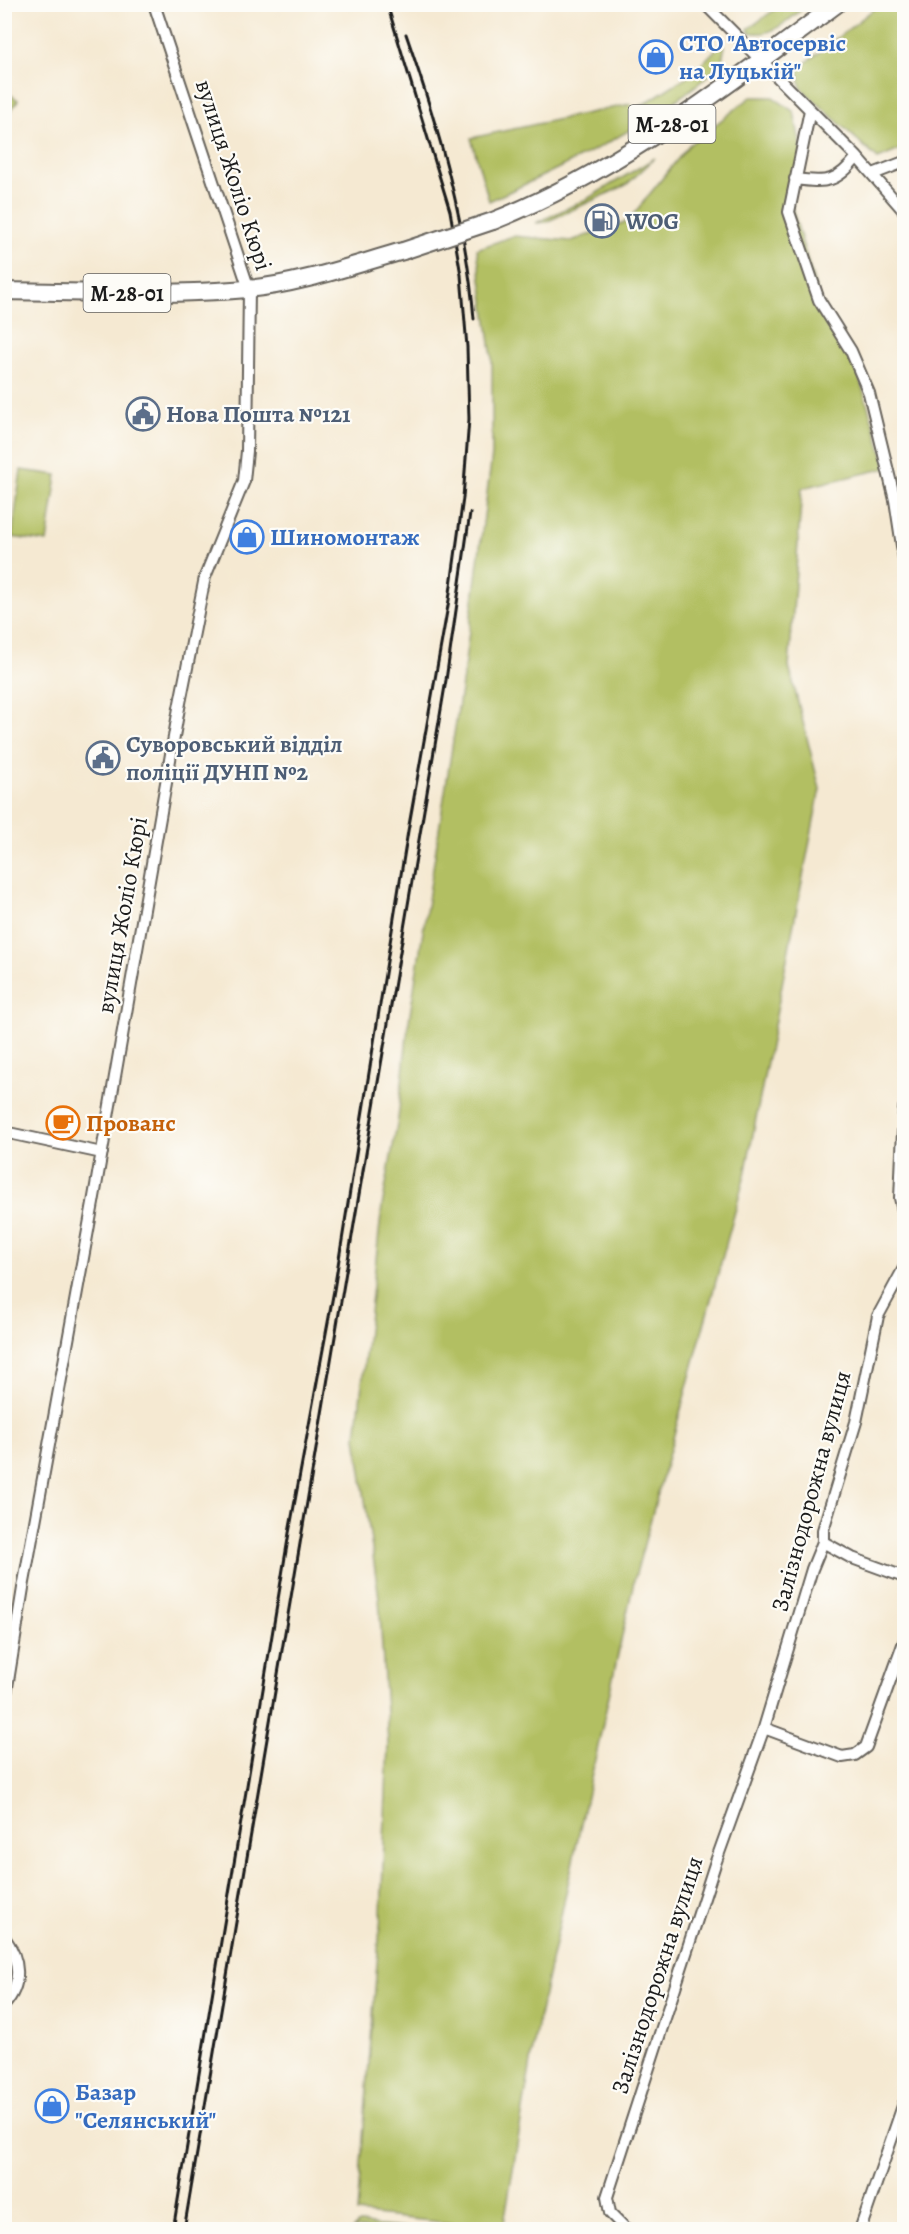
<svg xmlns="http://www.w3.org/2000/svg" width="909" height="2234" font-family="Alegreya,serif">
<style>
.green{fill:#b2bf62;stroke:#676e3f;stroke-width:1.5}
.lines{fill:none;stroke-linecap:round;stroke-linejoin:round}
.minor-casing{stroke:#68645c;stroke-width:14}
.highway-casing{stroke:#68645c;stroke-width:20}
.minor{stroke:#fff;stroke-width:10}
.highway{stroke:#fff;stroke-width:16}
.rail{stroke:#1c1c1c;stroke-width:3}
.highway-bridge-casing{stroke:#68645c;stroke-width:20;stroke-linecap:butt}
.highway-bridge{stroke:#fff;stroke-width:16}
.labels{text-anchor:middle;stroke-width:4.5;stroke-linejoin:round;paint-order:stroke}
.shield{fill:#fdfcf7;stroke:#605f5e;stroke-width:1.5}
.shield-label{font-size:22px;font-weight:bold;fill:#1c1c1c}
.shop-label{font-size:24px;font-weight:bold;fill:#366cbe;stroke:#fdfcf7;text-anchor:start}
.street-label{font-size:24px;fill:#1c1c1c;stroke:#fdfcf7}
.service-label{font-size:24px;font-weight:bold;fill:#4e5e75;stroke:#fdfcf7;text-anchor:start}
.food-label{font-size:24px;font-weight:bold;fill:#c56008;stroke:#fdfcf7;text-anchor:start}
</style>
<rect width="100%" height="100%" fill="#fdfcf7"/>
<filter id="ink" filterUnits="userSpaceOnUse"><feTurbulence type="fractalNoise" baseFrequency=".0167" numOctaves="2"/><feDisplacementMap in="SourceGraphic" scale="12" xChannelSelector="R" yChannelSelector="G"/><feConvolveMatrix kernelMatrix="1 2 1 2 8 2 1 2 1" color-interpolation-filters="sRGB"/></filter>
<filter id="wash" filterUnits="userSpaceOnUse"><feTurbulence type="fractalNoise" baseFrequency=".008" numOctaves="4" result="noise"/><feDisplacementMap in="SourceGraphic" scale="24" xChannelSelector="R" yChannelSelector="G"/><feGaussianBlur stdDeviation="1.35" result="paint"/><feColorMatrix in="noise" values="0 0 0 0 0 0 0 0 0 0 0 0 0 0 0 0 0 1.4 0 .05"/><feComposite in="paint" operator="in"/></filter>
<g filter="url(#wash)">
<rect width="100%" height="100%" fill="#f5e9d2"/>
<!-- green -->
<path class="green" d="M781,5h27c-17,12 -36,34 -59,27l-1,-3z
M879,5h25v143l-26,11 -77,-71 -3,-19z
M721,44l4,2 -4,19c-67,59 -151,99 -232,136l-18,-63 160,-34 2,7 61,-39z
M5,91l13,9 -13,19z
M751,97h22l21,15 8,40 -12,49 29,99 32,51 36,117 -85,20 -13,179 31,122 -75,386 -111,406 -97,445 -34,203 -146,-16 24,-299 7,-170 -9,-146 -23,-161 26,-231 16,-87 10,-92 55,-350 29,-222v-97l-15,-109 36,-13 58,5 57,-20 61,-76z
M655,158l-29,27 -80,37 -10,1 51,-24z
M21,470l36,5 -10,67 -35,-5z
M359,2224l53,5h-59z"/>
</g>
<g filter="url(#ink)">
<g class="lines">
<defs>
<path id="minor" d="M705,4l152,153 47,54
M810,110l-21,102 30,88 32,51 18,42 26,107 9,59
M873,174l31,-12
M795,179c31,4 42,4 62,-22
M904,1108l-4,90 4,17
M4,1132l98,21
M823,1542l29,16 52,19
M4,1706l19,-118 70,-385 86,-495 26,-131 39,-96 3,-30 2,-162 -95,-285
M764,1728l48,-159 11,-27v-12l33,-108 22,-106 26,-48
M4,1937c16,22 19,47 0,68
M627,2230l-17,-17 -3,-16 108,-333 49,-136 78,29 13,-2 11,-8 38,-105
M860,2230l44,-127"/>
<path id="highway" d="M493,221c128,-51 234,-136 344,-217
M4,291c81,1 163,5 243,-2 53,-5 106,-24 156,-38"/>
</defs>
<!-- minor casing -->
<use href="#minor" class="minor-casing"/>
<!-- highway casing -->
<use href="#highway" class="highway-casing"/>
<!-- minor -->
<use href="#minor" class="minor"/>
<!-- highway -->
<use href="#highway" class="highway"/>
<!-- rail -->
<path class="rail" d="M406,34c32,93 60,186 68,285
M173,2230l116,-697 45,-243 74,-459 41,-231 14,-102 6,-79 -2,-72 -6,-72 -11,-64 -63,-207
M184,2230l262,-1550 24,-167"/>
<defs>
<path id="highway-bridge" d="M403,251l90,-30"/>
</defs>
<!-- highway-bridge casing -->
<use href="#highway-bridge" class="highway-bridge-casing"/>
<!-- highway-bridge -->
<use href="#highway-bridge" class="highway-bridge"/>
</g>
</g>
<!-- icons -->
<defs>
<symbol id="shop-ring" viewBox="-11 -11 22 22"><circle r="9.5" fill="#fdfcf7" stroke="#3f7fe0" stroke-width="1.5"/><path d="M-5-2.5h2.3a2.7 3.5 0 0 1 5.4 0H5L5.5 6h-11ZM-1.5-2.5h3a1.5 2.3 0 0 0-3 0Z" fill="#3f7fe0"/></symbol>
<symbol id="fuel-ring" viewBox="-11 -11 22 22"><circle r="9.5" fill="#fdfcf7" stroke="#5c6f8a" stroke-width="1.5"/><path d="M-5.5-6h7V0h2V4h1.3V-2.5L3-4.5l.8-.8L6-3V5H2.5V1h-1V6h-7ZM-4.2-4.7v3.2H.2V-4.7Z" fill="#5c6f8a"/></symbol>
<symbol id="civic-ring" viewBox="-11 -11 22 22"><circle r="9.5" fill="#fdfcf7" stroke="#5c6f8a" stroke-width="1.5"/><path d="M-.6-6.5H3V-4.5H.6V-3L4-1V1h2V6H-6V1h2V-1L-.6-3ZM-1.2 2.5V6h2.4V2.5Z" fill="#5c6f8a"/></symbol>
<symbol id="cafe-ring" viewBox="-11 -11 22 22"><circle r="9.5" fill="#fdfcf7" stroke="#e8710a" stroke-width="1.5"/><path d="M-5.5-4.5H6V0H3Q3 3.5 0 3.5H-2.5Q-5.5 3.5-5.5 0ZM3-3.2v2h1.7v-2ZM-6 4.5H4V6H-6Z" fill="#e8710a"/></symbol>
</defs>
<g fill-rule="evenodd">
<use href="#shop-ring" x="637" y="38" width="38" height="38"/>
<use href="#fuel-ring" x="583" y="202" width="38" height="38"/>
<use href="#civic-ring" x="124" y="395" width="38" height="38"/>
<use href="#shop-ring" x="228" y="518" width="38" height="38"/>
<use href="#civic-ring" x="84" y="739" width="38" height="38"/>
<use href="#cafe-ring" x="44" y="1104" width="38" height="38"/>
<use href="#shop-ring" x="33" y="2087" width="38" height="38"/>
</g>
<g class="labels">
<!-- shield labels -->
<g class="shield">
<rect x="628.5" y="105" width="87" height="38" rx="4.5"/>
<rect x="83.5" y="274" width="87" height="38" rx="4.5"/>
</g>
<g class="shield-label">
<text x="672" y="132">М-28-01</text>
<text x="127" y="301">М-28-01</text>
</g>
<!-- shop labels -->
<g class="shop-label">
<text x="679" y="51">СТО "Автосервіс<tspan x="679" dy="28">на Луцькій"</tspan></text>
<text x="270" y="545">Шиномонтаж</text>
<text x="75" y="2100">Базар<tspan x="75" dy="28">"Селянський"</tspan></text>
</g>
<!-- street labels -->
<g class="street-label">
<text transform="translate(234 175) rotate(72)" y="8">вулиця Жоліо Кюрі</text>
<text transform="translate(122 915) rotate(-80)" y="8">вулиця Жоліо Кюрі</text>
<text transform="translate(811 1491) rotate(-75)" y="8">Залізнодорожна вулиця</text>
<text transform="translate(657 1975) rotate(-72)" y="8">Залізнодорожна вулиця</text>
</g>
<!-- service labels -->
<g class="service-label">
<text x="625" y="229">WOG</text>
<text x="166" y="422">Нова Пошта №121</text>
<text x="126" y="752">Суворовський відділ<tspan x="126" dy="28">поліції ДУНП №2</tspan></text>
</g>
<!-- food labels -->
<g class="food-label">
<text x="86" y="1131">Прованс</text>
</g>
</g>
<!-- margin -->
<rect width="909" height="2234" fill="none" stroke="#fdfcf7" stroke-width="24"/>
</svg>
